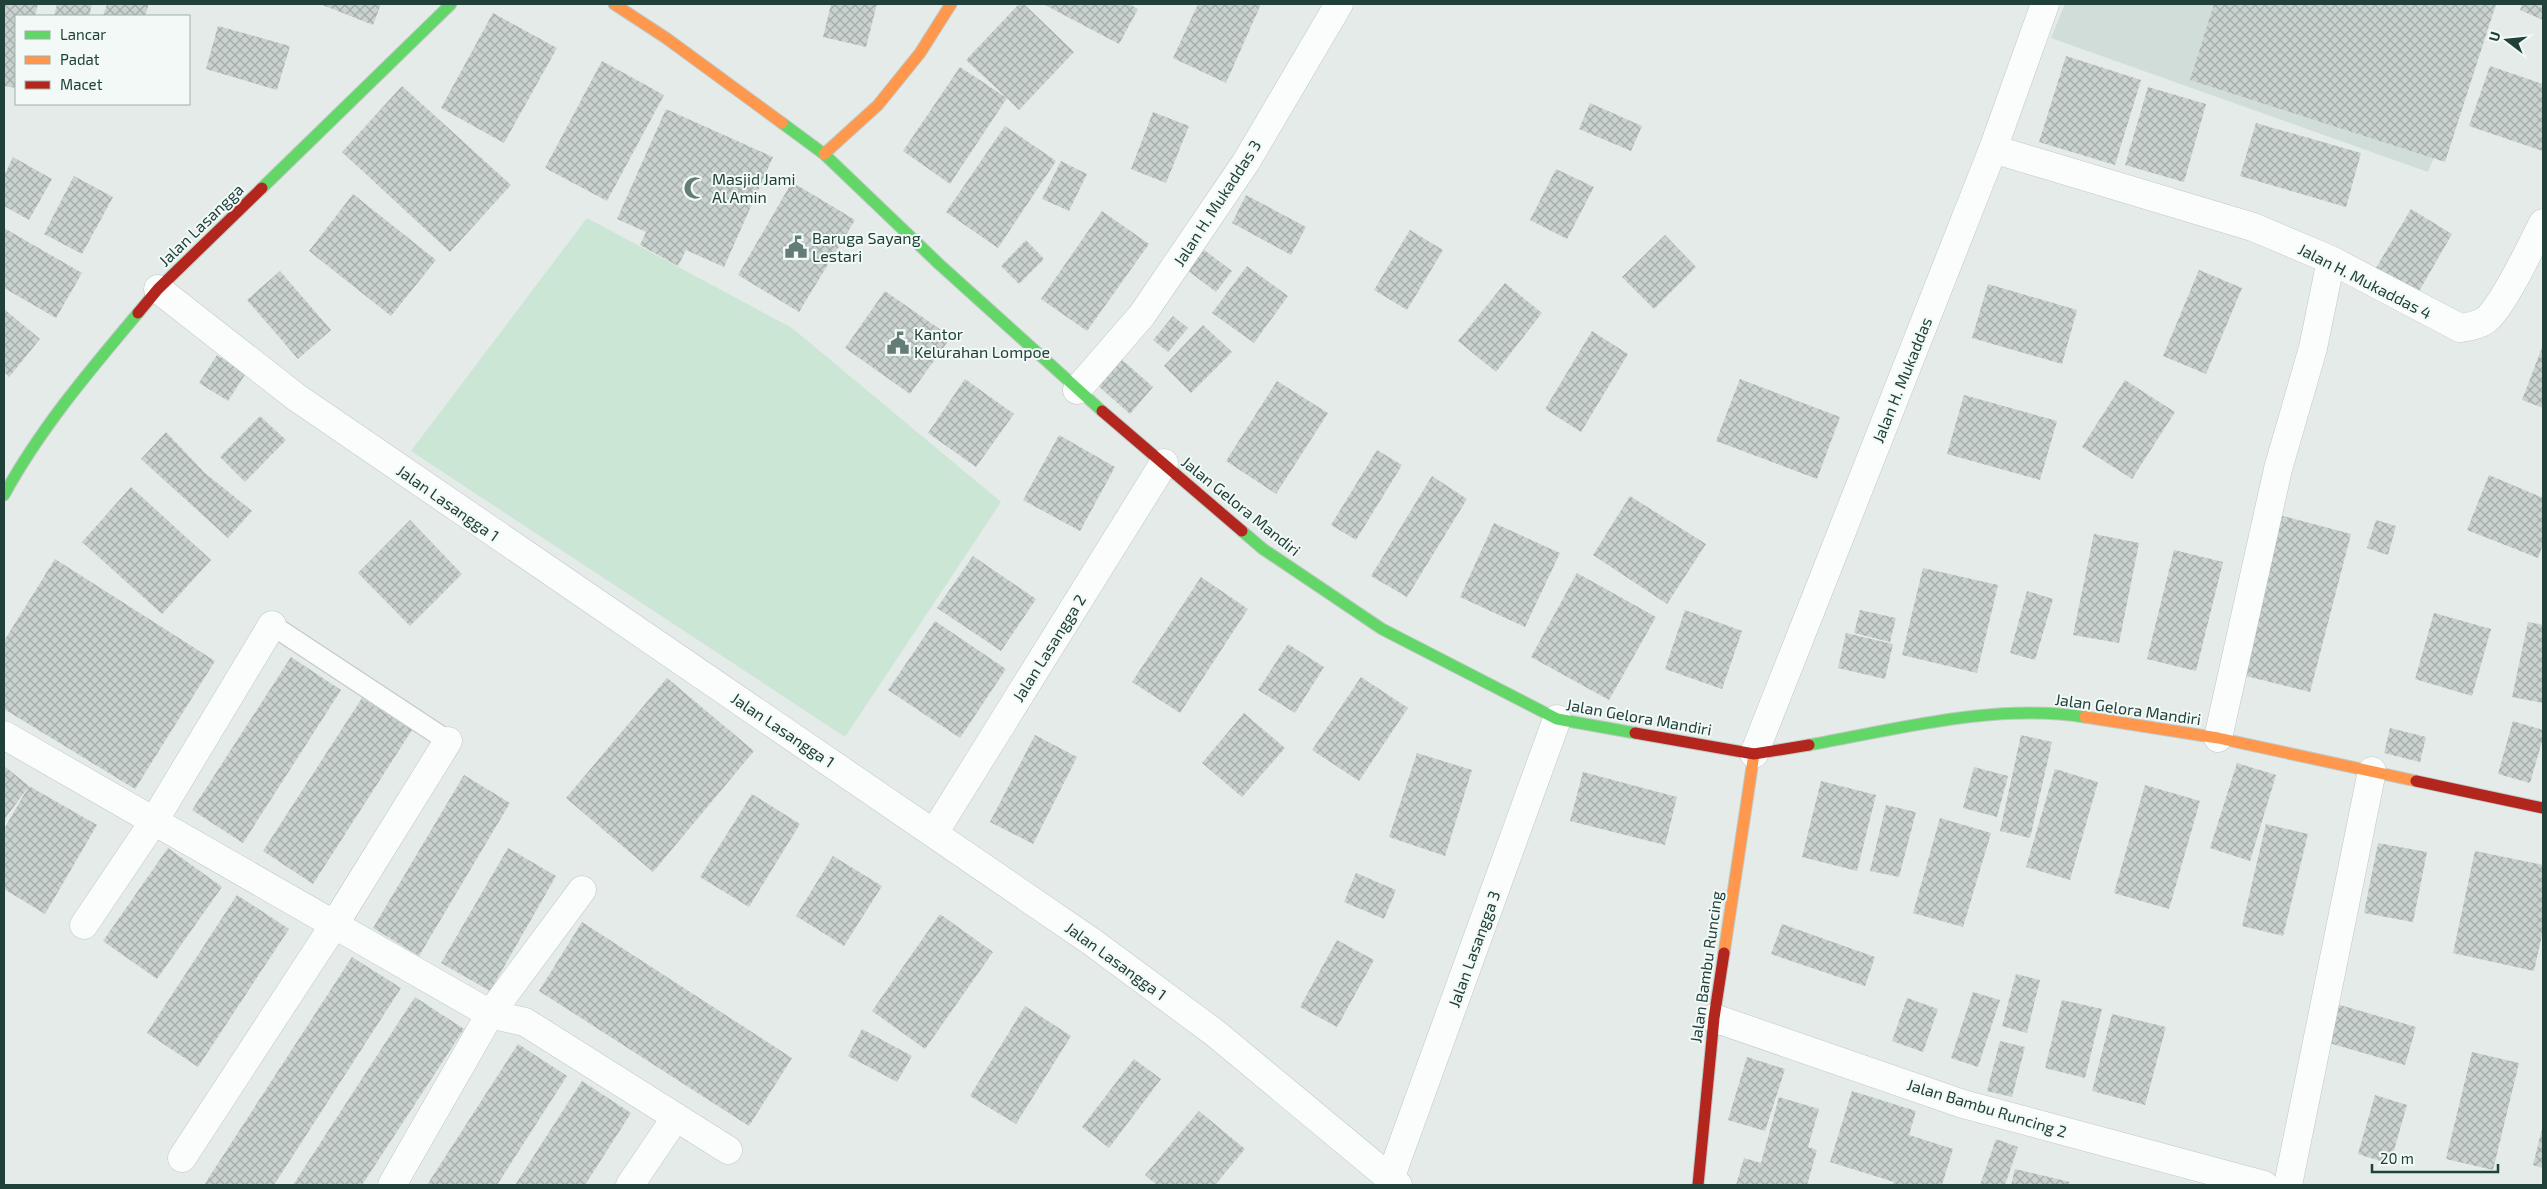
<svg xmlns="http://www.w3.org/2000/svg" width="2547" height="1189" font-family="'Exo 2',sans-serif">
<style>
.built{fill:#d1ddd8}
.grass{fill:#cbe6d5}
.building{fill:url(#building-cross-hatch)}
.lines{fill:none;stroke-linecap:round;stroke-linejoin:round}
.lane-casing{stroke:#c1c8c5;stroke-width:22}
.street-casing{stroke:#c1c8c5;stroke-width:29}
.fast-casing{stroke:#bfc9c5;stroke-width:13}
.slow-casing{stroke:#bfc9c5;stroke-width:13}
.jam-casing{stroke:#bfc9c5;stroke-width:13}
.lane{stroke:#fbfcfc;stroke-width:20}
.street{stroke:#fbfcfc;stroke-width:28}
.fast{stroke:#63d668;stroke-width:11}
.slow{stroke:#ff974d;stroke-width:11}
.jam{stroke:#b3261e;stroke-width:11}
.labels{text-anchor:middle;stroke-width:4;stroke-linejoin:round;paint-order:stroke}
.poi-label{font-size:16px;fill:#1f413a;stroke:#f2f9f6;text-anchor:start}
.street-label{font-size:16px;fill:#1f413a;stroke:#f2f9f6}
</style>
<defs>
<pattern id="building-cross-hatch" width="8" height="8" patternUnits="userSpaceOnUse" patternTransform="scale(1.25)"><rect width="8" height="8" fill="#cad2cf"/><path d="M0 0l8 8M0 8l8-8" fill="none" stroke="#a3aca9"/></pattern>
</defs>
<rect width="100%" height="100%" fill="#e4ebe8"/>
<!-- built -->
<path class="built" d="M2065,4h432l-69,168 -377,-134z"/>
<!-- grass -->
<path class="grass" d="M587,218l205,110 209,174 -156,235 -434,-286z"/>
<!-- building -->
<path class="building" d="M4,4h34l-3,12h-19v72l-12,-2z
M57,4h35l-3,12h-35z
M107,4h42l-4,12h-42z
M320,4h61l-8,21z
M831,4h46l-11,43 -43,-10z
M1019,4h5l50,48 -55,58 -12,-12 -57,86 -47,-33 57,-84 47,31 -41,-38z
M1043,4h86l9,5 -19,35z
M1198,4h63l-35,79 -53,-25z
M2214,4h282l-51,158 -255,-82z
M2522,4h21v16l-23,-10z
M493,13l64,35 -53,95 -63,-35z
M218,26l72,20 -13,44 -71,-21z
M2066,56l75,24 -26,85 -76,-23z
M602,61l62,34 -57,106 -62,-33z
M2490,66l53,18v67l-74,-25z
M402,86l109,99 -61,67 -108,-100z
M2148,87l58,17 -22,78 -59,-17z
M1590,103l52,23 -11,25 -52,-22z
M666,109l107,48 -49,110 -38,-17 -8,16 -38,-21 6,-13 -29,-13z
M1153,112l36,14 -23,57 -35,-14z
M2256,123l105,30 -15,54 -106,-31z
M1005,126l51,35 -58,87 -52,-36z
M13,157l39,22 -23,41 -25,-14v-30z
M1061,161l26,13 -18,37 -27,-12z
M1556,169l38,18 -27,52 -37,-19z
M74,176l39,21 -31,57 -38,-20z
M792,182l63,38 -56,92 -61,-37z
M353,194l83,66 -45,56 -82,-65z
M1246,195l60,32 -15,28 -59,-32z
M2411,209l41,25 -34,59 -42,-25z
M1102,211l47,33 -62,87 -46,-32z
M4,228l78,45 -26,45 -52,-30z
M1410,230l33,20 -36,60 -33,-20z
M1665,235l31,32 -42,42 -32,-32z
M1026,240l18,19 -25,25 -18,-18z
M1203,249l29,22 -16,21 -29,-22z
M1247,266l41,30 -34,47 -42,-30z
M2199,270l43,18 -36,86 -43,-18z
M280,271l51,59 -33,29 -51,-59z
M1505,283l37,30 -46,59 -38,-31z
M1988,284l89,26 -15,54 -90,-26z
M885,291l66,46 -41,57 -65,-46z
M4,309l36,30 -31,38 -5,-5z
M1173,316l15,12 -20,24 -15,-12z
M1203,325l29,27 -41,41 -27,-27z
M1592,331l36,23 -47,78 -36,-23z
M2543,345v63l-21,-8z
M217,355l29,18 -18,28 -29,-18z
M1120,358l33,29 -23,27 -33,-29z
M965,379l49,35 -38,53 -48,-34z
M1740,379l100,38 -23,62 -101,-38z
M2125,380l50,32 -43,67 -50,-32z
M1277,381l51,32 -52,81 -50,-33z
M1964,395l93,26 -17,59 -93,-26z
M260,416l26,24 -41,42 -25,-25z
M166,432l39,41 47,38 -24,27 -87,-79z
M1059,435l56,32 -35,64 -57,-31z
M1377,450l25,15 -46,75 -25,-15z
M2489,475l54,23v46l-5,14 -71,-28z
M1432,476l35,23 -60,98 -36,-21z
M131,487l80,73 -49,54 -80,-72z
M1630,496l76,48 -39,60 -74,-49z
M2279,515l72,19 -41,158 -72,-18z
M410,520l52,54 -52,52 -52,-53z
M2376,520l20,6 -8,29 -21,-7z
M1494,523l66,30 -35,74 -65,-30z
M2094,534l45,9 -20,100 -46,-8z
M2174,550l49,12 -27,109 -49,-12z
M973,556l63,43 -35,52 -64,-43z
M55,559l160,102 -80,128 -131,-80v-68z
M1923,568l75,17 -21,88 -75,-18z
M1577,573l79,44 -47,83 -78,-43z
M1201,577l47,32 -68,104 -48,-31z
M2027,591l26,8 -18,61 -25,-7z
M1685,610l57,21 -20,58 -57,-20z
M1860,610l36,8 -6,24 -36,-9z
M2434,613l57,16 -19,67 -57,-17z
M935,621l71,48 -46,69 -72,-48z
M2528,622l15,3v78l-31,-6z
M1846,633l47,11 -8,35 -47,-11z
M1288,644l36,23 -29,46 -37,-23z
M291,657l50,33 -98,153 -51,-33z
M1361,677l47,31 -49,73 -47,-31z
M667,678l87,73 -101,121 -87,-74z
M362,698l50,32 -99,154 -50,-33z
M1244,713l41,35 -43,49 -40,-34z
M2513,721l30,9v8l-13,45 -32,-9z
M2390,728l36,9 -6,25 -36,-9z
M1035,735l42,22 -44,87 -43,-22z
M2021,735l31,7 -22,96 -30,-7z
M1417,753l55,17 -27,86 -56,-19z
M2237,763l39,12 -26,86 -40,-13z
M4,766l25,20 -25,34z
M1974,767l34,9 -11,41 -34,-9z
M2055,769l43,13 -28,98 -44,-13z
M1583,772l94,25 -12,48 -95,-24z
M464,775l46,28 -91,153 -46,-28z
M1821,781l55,14 -19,76 -55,-14z
M2145,785l55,16 -31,108 -55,-16z
M29,786l68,39 -52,89 -41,-25v-60z
M752,794l48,30 -51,83 -49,-30z
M1886,805l30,7 -17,65 -29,-6z
M1940,818l51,15 -28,94 -50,-14z
M2266,824l42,10 -25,102 -41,-10z
M2378,843l49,9 -14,70 -49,-9z
M168,848l54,39 -65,92 -54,-38z
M508,848l48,28 -66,115 -49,-28z
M2475,851l68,14v65l-9,41 -81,-18z
M833,856l49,30 -38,60 -48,-30z
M1356,873l40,17 -12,29 -40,-17z
M237,895l52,34 -91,138 -51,-34z
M940,914l53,38 -68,97 -53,-38z
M582,922l210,136 -43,68 -210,-135z
M1782,924l93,33 -10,29 -94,-32z
M1337,940l37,20 -37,67 -37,-20z
M352,957l49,31 -127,197h-70z
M2016,974l24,6 -13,53 -25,-7z
M1973,992l27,8 -22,67 -27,-9z
M415,997l49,32 -102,156h-69z
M1907,998l31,11 -15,43 -31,-11z
M2062,1000l40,9 -17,69 -40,-10z
M2333,1003l83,24 -11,38 -83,-24z
M1025,1006l46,30 -55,88 -46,-28z
M2112,1014l54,13 -21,78 -53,-14z
M862,1029l50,27 -15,26 -49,-26z
M2000,1041l25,6 -13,50 -25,-6z
M518,1044l49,32 -70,109h-70z
M2472,1052l47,11 -26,107 -47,-11z
M1747,1057l38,12 -20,62 -37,-11z
M1134,1059l27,20 -52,69 -27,-21z
M582,1081l49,32 -46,72h-70z
M1852,1091l64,20 -7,24 44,14 -11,36h-49l1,-3 -64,-20z
M2375,1095l32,10 -17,59 -32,-10z
M1779,1097l40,12 -11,38 9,3 -10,35h-71l8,-27 17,5z
M1199,1111l46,38 -30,36h-58l-12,-10z
M2543,1125v43l-10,-3z
M1996,1139l22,8 -13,38h-25z
M2015,1169l55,13 -1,3h-58z"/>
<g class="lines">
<defs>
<path id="lane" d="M272,625l176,116"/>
<path id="street" d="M1993,149l260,78 78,33 129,68c9,-1 19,-3 26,-8 18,-15 45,-74 57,-97
M158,289l138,108 796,545 123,91 183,152
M1077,390l65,-75 104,-153 93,-158
M4,735l486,279 35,8 203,128
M2218,738l60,-269 35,-121 18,-88
M1754,754l239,-605 52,-145
M934,833l230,-370
M84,925l70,-104 118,-196
M1714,1018l249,86 301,81
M182,1158l152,-233 114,-184
M1390,1179l167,-460
M392,1185l98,-171 92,-124
M630,1185l46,-68
M2288,1185l84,-414"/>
<path id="fast" d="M782,123l42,31 115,110 163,147
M262,188l189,-184
M4,495c36,-66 86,-125 134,-182
M1242,531l21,18 119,80 175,90 78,14
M1809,745c89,-16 185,-42 276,-28"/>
<path id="slow" d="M614,4l52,34 116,85
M824,154l54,-49 42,-52 31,-49
M2085,717l133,21 198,43
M1724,953l30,-199"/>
<path id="jam" d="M138,313l20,-24 104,-101
M1102,411l140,120
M1635,733l119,21 55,-9
M2416,781l127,27
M1698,1185l16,-167 10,-65"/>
</defs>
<!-- lane casing -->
<use href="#lane" class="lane-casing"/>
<!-- street casing -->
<use href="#street" class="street-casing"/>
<!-- fast casing -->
<use href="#fast" class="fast-casing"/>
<!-- slow casing -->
<use href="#slow" class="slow-casing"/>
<!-- jam casing -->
<use href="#jam" class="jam-casing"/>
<!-- lane -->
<use href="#lane" class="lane"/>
<!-- street -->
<use href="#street" class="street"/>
<!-- fast -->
<use href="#fast" class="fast"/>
<!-- slow -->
<use href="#slow" class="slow"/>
<!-- jam -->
<use href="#jam" class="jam"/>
</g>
<!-- icons -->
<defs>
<symbol id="mosque-bare" viewBox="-9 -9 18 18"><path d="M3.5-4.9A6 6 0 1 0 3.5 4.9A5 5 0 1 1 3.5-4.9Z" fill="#647c77" stroke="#f2f9f6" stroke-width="2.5" paint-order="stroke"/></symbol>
<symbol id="civic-bare" viewBox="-9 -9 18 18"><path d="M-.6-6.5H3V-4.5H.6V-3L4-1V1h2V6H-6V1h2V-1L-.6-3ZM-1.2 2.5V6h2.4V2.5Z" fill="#647c77" stroke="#f2f9f6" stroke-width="2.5" paint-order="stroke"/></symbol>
</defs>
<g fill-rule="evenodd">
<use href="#mosque-bare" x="679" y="172" width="32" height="32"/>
<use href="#civic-bare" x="780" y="231" width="32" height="32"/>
<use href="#civic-bare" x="882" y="327" width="32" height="32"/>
</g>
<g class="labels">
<!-- poi labels -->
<g class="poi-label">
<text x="712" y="185">Masjid Jami<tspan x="712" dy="18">Al Amin</tspan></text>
<text x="812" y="244">Baruga Sayang<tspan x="812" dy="18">Lestari</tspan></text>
<text x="914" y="340">Kantor<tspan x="914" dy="18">Kelurahan Lompoe</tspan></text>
</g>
<!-- street labels -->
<g class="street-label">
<text transform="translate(1217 203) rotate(-57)" y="6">Jalan H. Mukaddas 3</text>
<text transform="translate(201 225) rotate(-44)" y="6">Jalan Lasangga</text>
<text transform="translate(2365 281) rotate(27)" y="6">Jalan H. Mukaddas 4</text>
<text transform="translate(1902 380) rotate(-68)" y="6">Jalan H. Mukaddas</text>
<text transform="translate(448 503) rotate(35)" y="6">Jalan Lasangga 1</text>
<text transform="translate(1241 506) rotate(39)" y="6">Jalan Gelora Mandiri</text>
<text transform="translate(1049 648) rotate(-58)" y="6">Jalan Lasangga 2</text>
<text transform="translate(2128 709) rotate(8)" y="6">Jalan Gelora Mandiri</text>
<text transform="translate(1639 717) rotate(10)" y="6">Jalan Gelora Mandiri</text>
<text transform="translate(783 730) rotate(34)" y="6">Jalan Lasangga 1</text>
<text transform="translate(1474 949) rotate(-70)" y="6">Jalan Lasangga 3</text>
<text transform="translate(1116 961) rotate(36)" y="6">Jalan Lasangga 1</text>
<text transform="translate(1706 967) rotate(-82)" y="6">Jalan Bambu Runcing</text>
<text transform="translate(1987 1108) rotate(17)" y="6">Jalan Bambu Runcing 2</text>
</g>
</g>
<!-- border -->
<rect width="2547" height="1189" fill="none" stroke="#1f413a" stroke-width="10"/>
<!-- legend -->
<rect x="15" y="15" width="175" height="90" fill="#f2f9f6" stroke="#9eafab"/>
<rect x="25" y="31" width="25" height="8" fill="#63d668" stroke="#9eafab"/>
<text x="60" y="40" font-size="15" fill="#1f413a">Lancar</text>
<rect x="25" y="56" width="25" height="8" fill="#ff974d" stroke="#9eafab"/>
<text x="60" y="65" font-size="15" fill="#1f413a">Padat</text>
<rect x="25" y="81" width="25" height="8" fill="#b3261e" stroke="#9eafab"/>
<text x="60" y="90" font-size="15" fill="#1f413a">Macet</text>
<!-- north arrow -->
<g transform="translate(2507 40) rotate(286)" stroke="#f2f9f6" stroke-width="4" paint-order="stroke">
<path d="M0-4L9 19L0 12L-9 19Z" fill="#1f413a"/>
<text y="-8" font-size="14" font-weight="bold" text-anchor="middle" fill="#1f413a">U</text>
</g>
<!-- scale -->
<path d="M2372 1164v8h126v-8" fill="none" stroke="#1f413a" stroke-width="2.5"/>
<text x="2380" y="1164" font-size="15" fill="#1f413a" stroke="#f2f9f6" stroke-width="4" paint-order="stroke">20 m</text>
</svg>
